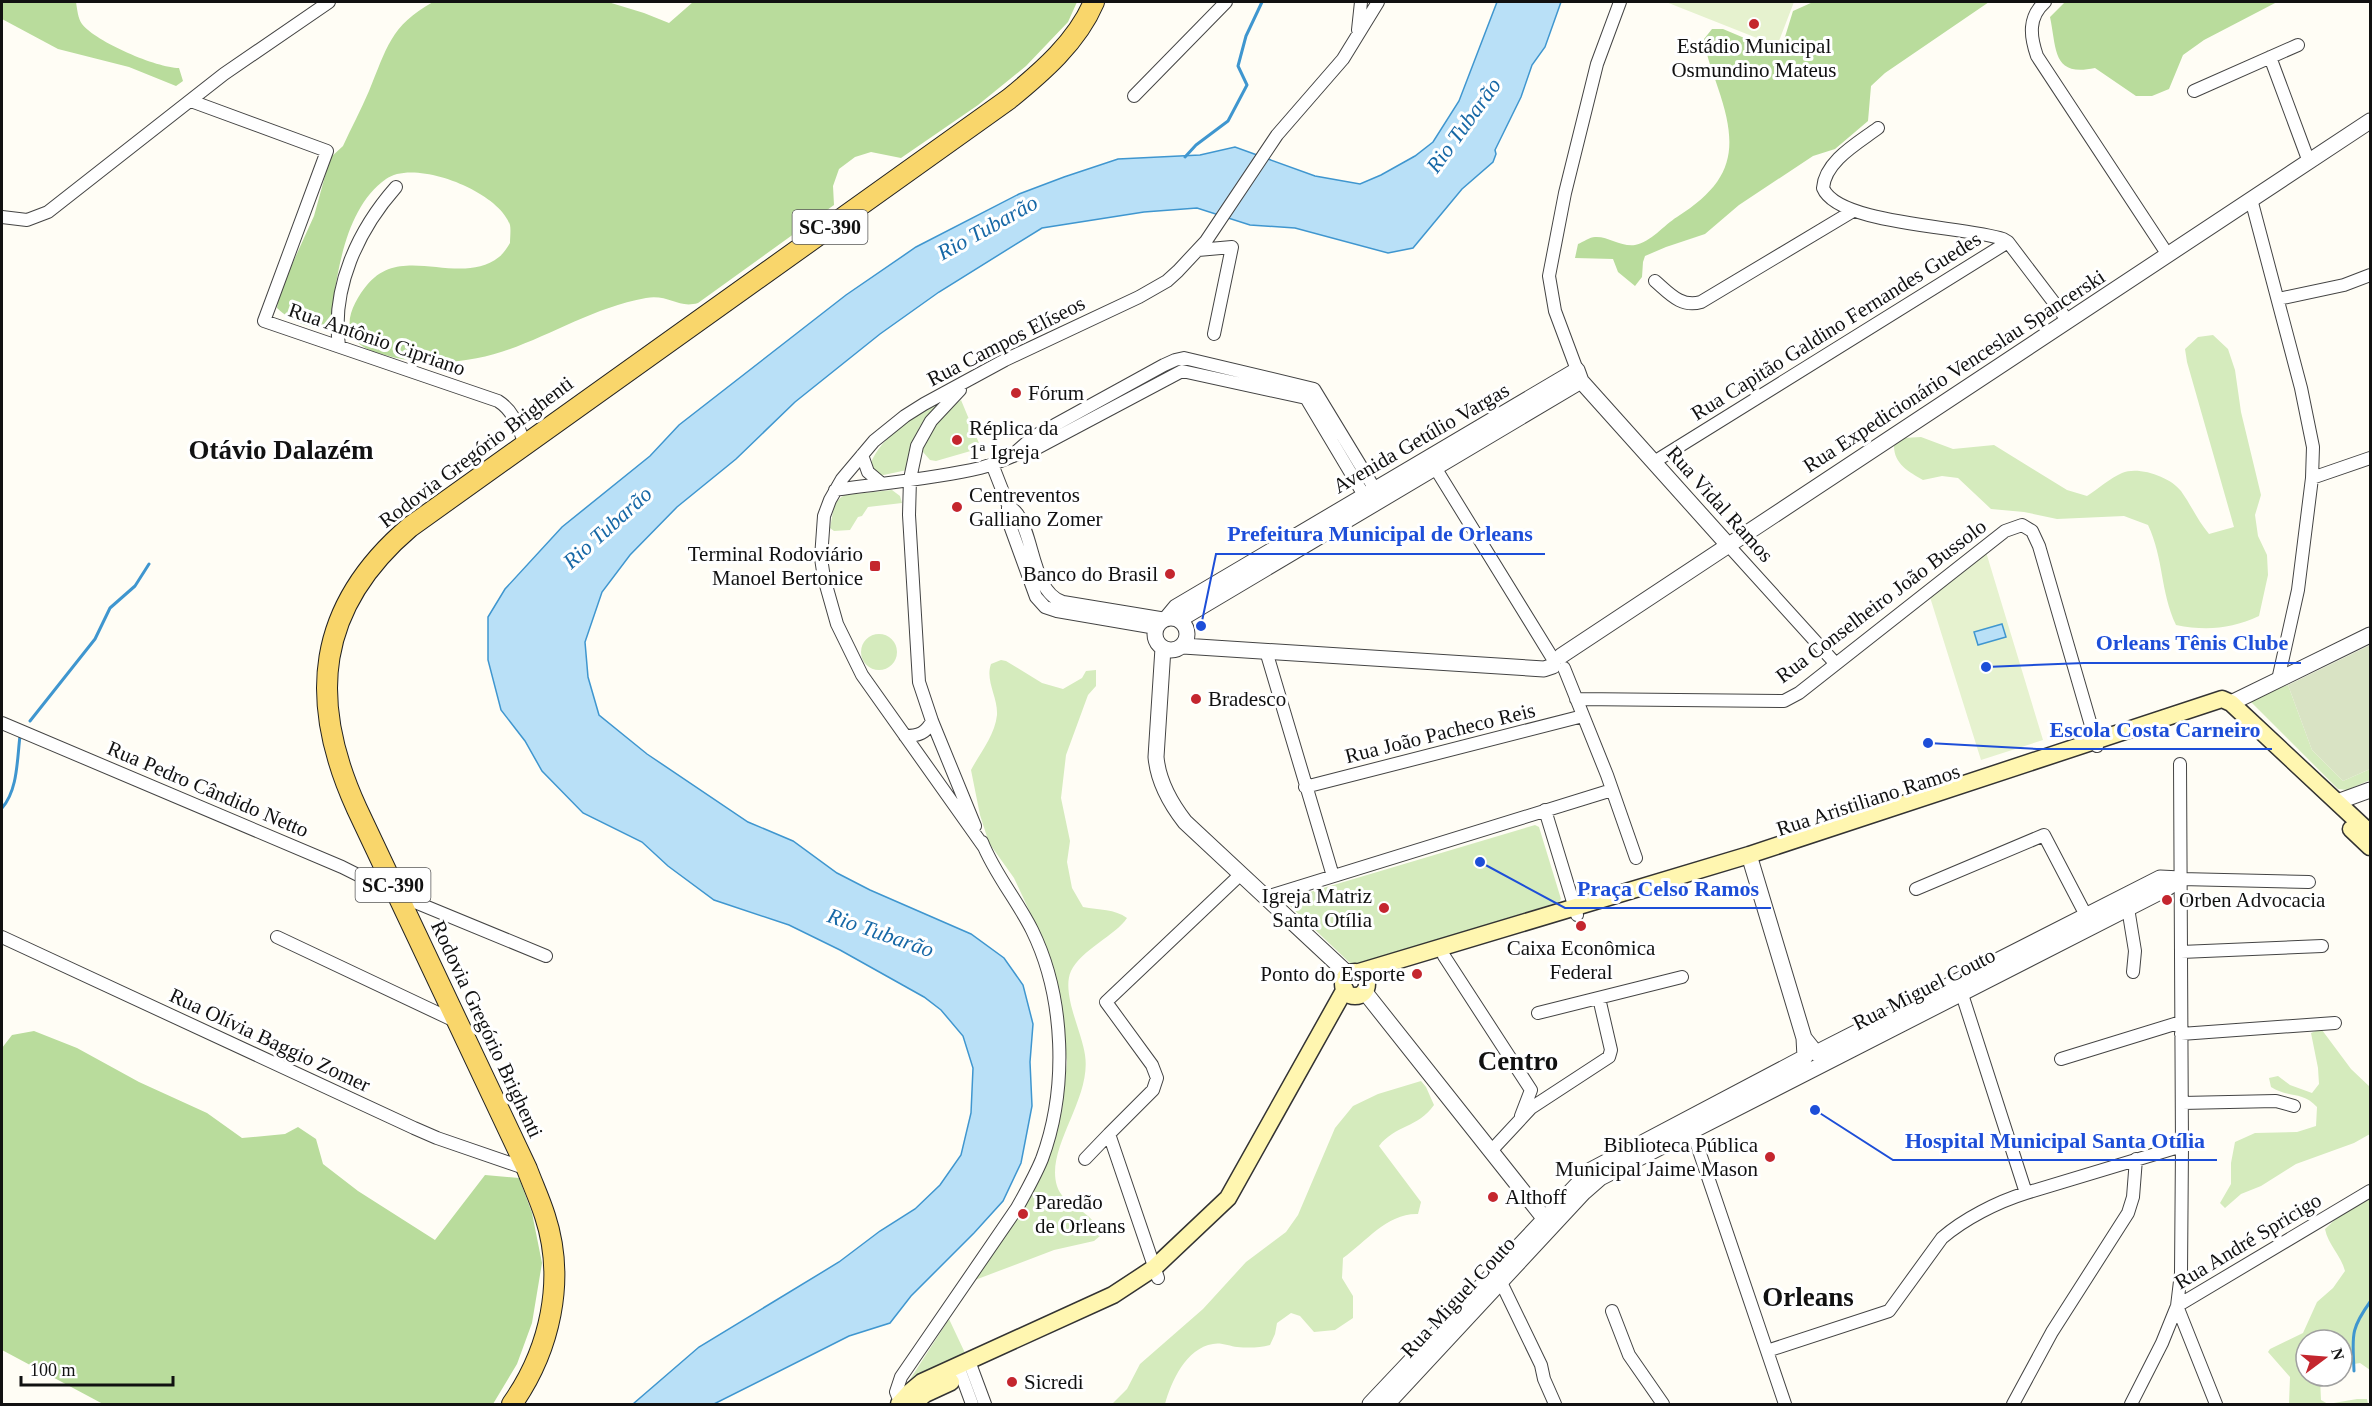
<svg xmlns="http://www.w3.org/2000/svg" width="2372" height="1406" font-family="'Times New Roman',serif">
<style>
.green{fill:#d5ebbd}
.forest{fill:#b9dc9c}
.cemetery{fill:#d9e3c4}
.pitch{fill:#e6f2cf}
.water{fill:#b9e0f7;stroke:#3f96cf;stroke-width:1.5}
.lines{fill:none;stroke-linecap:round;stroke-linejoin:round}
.stream{stroke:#3f96cf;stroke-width:3}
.minor-casing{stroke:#444;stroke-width:14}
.tertiary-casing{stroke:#444;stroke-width:17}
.secondary-casing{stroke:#333;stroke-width:19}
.primary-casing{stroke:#222;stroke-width:22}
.minor{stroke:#fff;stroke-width:12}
.tertiary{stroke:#fff;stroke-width:15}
.secondary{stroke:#fff6b0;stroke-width:16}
.primary{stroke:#f9d66b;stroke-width:20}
.poi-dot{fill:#c4262e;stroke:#fff;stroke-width:2}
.labels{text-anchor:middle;stroke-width:6;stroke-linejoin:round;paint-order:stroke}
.shield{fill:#fff;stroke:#585858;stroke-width:1.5}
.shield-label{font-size:20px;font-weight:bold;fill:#111}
.poi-label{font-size:21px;fill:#111;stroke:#fff;text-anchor:start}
.street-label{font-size:21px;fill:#111;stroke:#fff}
.water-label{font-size:22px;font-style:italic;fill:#1768a6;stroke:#fff}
.district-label{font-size:27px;font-weight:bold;fill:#111;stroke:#fff}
.leader{fill:none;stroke:#1d4ed8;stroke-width:2}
.callout-dot{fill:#1d4ed8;stroke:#fff;stroke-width:2}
.callout-label{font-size:22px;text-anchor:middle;font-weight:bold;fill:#1d4ed8;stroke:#fff;stroke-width:6;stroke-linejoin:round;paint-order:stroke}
</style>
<rect width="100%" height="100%" fill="#fffdf5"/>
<!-- green -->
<path class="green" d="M2213,335l15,14 7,21 6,42 20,83 -6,20 3,21 9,19 1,20 -9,41c-28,13 -53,15 -83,9 -16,-34 -12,-66 -28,-100l-24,-9 -67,3 -33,-7 -33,-3 -33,-31 -16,-2 -19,4c-14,-8 -29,-16 -29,-34l9,-8 18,-1 32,12 41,-4 73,45 20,6c11,-7 23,-18 35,-23 17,-7 48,4 59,18 10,14 17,30 28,43l25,-7 -47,-165 -2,-13 13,-12z
M961,400l20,48 -45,13 -6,-1 -7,-8c0,-20 23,-41 38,-52z
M939,402l-20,26 -12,42 -28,6 -6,-5 -2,-8c9,-25 45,-49 68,-61z
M892,490l8,6 2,7 -34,4 -6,9 -4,1 -8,13 -16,1 -4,-3c3,-13 2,-27 15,-33z
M861 652a18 18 0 1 1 36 0a18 18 0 1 1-36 0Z
M1001,660l5,1 36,22 21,6 19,-11 4,-7 10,-1v16l-8,9 -22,60 -5,43 9,43 -3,21 5,26 11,19c16,3 32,2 44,11 -11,17 -46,32 -56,53 -10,22 11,61 14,84 7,44 -40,93 -28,131 6,19 29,23 38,38 3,3 4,9 5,12l-6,5 -40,9 -79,30 21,-33 59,-112 7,-24 5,-49 -4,-33 -21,-91 -28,-60 -25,-35 -9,-28 -9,-45c9,-17 24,-35 26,-55 1,-18 -12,-34 -6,-51z
M2288,685l24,65 31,31 27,-12v11l-23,10 -9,-1 -87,-87 1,-4z
M1535,825l4,2 22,72 -2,3 -203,63 -6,-2 -60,-57 -1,-4 4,-5z
M2318,1030h4l29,39 19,18v47l-16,9 -58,21 -35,22 -20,8 -16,14 -5,-5 11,-19v-21l4,-21 20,-9 42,-1 19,-6 1,-19c-14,-16 -29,-9 -46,-20l-2,-9 9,-2 12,9 22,8 7,-9 -1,-16 -7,-35z
M1421,1081l5,6 8,18c-16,23 -39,20 -55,41l42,56 -3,12c-31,-1 -52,28 -75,44l-1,20 11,18v22l-18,12 -21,2 -14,-16 -9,-3 -14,10 -2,11 -5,11c-11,3 -22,3 -33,2 -7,-1 -17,-5 -24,-3 -27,4 -42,38 -48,60h-53l15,-15 13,-25 63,-55 43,-47 40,-30 12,-17 37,-87 18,-22 25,-12z
M2370,1199v171l-10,-7 -18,3v-26h-36v36h17l-3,2 1,22 7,4 29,-5h10l1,5h-79l1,-27 -22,-25 2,-3 33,-16 14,-31 16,-14 12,-17c-4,-16 -17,-26 -20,-42l15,-14z
M949,1319l16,34 -58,31z"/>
<!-- forest -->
<path class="forest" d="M2,2h74c1,6 2,17 6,22 14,18 75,44 97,44l4,13 -7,5 -47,-19 -71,-18 -56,-30z
M433,2h175l36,11 25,10 24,-21h384l-9,20 -42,44 -48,39 -77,53 -30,-6 -16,5 -16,12 -6,17 1,19 -136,98c-20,6 -29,-9 -52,-5 -82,15 -135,72 -225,63 -12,-1 -24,-2 -36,-6 -14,-4 -26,-7 -33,-21 -8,-15 5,-37 15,-49 35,-43 92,3 132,-28 4,-3 8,-9 11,-14 0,-5 1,-13 0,-18 -11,-34 -96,-67 -124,-46 -43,30 -51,104 -56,152 -21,-4 -37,-8 -53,-23l2,-15 35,-77 16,-58 13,-12c8,-18 18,-36 26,-55 18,-43 21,-65 64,-89z
M1813,2h176l-104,71 -14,13 -3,35 -33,28 -22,7 -74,49 -34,29 -39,13 -21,9 -2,6 -1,15 -7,9 -17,-14 -5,-13 -38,-1 3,-14c5,-2 12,-7 17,-7 13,-1 26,10 40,8 16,-3 29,-20 42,-28 57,-36 62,-68 41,-129 -5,-16 -12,-32 -14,-49l8,-10h11l57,24 13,-42z
M2065,2h212l-73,38 -21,15 -14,34 -17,7h-16l-41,-28c-43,9 -38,-18 -45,-51z
M34,1031l43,17 62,34 68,31 35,25 43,-4 13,-7 18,12 7,25 35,27 77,49 50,-65 34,3 13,35 10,50 -10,60 -15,41 -24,40h-390l-101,-54v-302l10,-13z"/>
<!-- cemetery -->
<path class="cemetery" d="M2370,645v124l-27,12 -31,-31 -24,-65z"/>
<!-- pitch -->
<path class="pitch" d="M1666,2h128l-17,44z
M1986,552l57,188 -62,20 -52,-166z"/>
<!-- water -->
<path class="water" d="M1497,2h64l-16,45 -13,18 -11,32 -26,53 1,4 -3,8 -31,27 -49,59 -25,5 -93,-25 -45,-3 -53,-17 -53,4 -102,16 -103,64 -59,42 -85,68 -59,57 -59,48 -47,48 -28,37 -17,50 3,35 11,38 48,39 101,68 45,19 44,32 33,17 101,44 33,24 19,27 10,39 -3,38 2,44 -11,57 -18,38 -29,32 -63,63 -21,27 -41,13 -135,68h-81l66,-57 140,-85 41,-31 35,-22 25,-24 21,-30 10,-42 2,-45 -10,-32 -22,-26 -17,-13 -84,-47 -51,-25 -75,-25 -46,-34 -26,-24 -59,-29 -41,-42 -17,-30 -24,-31 -13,-50v-43l17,-28 57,-62 88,-71 29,-31 167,-130 70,-48 103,-53 45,-17 54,-18 82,-4 35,-8 80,29 45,8 21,-9 34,-19 18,-14 26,-41z
M2002,624l4,13 -28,8 -4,-13z"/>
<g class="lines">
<!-- stream -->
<path class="stream" d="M1185,157l11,-12 32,-24 19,-36 -9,-19 8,-30 16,-34
M30,721l65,-82 15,-31 25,-22 14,-22
M2,808c16,-18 15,-49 18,-72
M2354,1371c-1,-34 -5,-40 16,-69"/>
<defs>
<path id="minor" d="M2045,2c-17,15 -15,34 -8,54l131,199
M1358,30l3,-28
M2270,57l39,105
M2194,91l104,-46
M1134,96l92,-94
M191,101l136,50 -63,170 234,80c16,10 20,26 27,43
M1878,128c-20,15 -53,33 -55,60 15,37 142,38 180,51l5,3 60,79
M2251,199l50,189 12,59 -1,31 -14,112 -20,90
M2,217l25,3 21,-8 176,-138 105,-72
M1198,250l34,-3 -18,87
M1655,281c14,12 26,27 46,21l152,-91
M2278,299l66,-14 26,-10
M339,346c-8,-58 19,-116 57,-159
M1577,370l-22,-59 -6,-35 16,-83 32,-129 23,-62
M960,390l-29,31 -14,25 -7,33 -1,36 10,167 13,39 43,105
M1017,451l16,-14 131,-72 11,-5 9,-2 130,31 65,107
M862,455l6,17 13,11
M1431,461l122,198
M1654,462l354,-220
M992,464l16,41v15l28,77 9,10 12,4 99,17
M2312,478l58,-20
M835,490c48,-7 98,-11 145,-22 19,-5 37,-15 57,-20l145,-77 124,27 62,104
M1008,505c3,3 8,6 10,10 16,23 15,78 45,87l103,17
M1729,546l106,117
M1266,651l67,225
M1564,668l43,107 29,83
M1576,699l208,2 15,-8 206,-162 17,-6 10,6 7,15 58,200
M2,723l340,144 56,28 148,61
M905,736c14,0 21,-3 27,-15
M2180,764l2,382 -1,127 -4,33 39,98
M1305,787l278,-71
M1545,810l32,105
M984,847l-122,-172 -25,-51 -13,-46 -3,-20 3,-42 6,-16 12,-21 32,-38 31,-25 19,-12 81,-44 134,-63 28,-16 11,-10 28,-30 71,-106 66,-76 35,-57
M2181,879l128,3
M1916,889l128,-54 46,88
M1266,897l346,-107
M2128,908l7,43 -2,21
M2,937l412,191 23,10 90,31
M277,937l180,85
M2181,952l141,-6
M1444,956l87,134 -10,26
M1959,985l67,208
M1538,1013l144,-36
M2181,1034l154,-11
M2061,1059l120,-37
M2182,1103l94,-2 18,5
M1692,1130l93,274
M1491,1151l40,-43 78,-51 2,-7 -12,-52
M1085,1159l24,-25
M1497,1274l44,91 3,14 11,25
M1158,1278l-49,-144 44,-44 4,-12 -5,-13 -46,-63 135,-128
M1612,1311l17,44 34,49
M1767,1351l122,-40 53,-73c22,-19 55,-36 84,-45l156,-47
M969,1361l16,43
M958,1366l14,38
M900,1402l-4,-10 5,-15 116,-169c9,-16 18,-32 25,-49 26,-70 23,-162 -10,-229 -15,-30 -38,-57 -50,-88
M2013,1404l39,-72 76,-119 5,-16 3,-38
M2131,1404l31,-61 15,-37 193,-115"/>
<path id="tertiary" d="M1155 634a16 16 0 1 1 32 0a16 16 0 1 1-32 0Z
M1166,619l10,-12 401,-237 4,11 148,165
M1179,620l402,-239
M1183,646l361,23 9,-3
M1163,648l-7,109c2,23 15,47 29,65l163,152
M1561,656l809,-535
M2231,703l139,-68
M2337,802l33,-12
M1364,991l180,227
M1804,1038l12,15 344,-175 21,1
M1370,1404l221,-234 214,-113 -1,-19 -55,-183
M1387,1404l197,-212 16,-14 564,-288 17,-11"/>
<path id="secondary" d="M2351,829l19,18
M1359,972l390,-117 473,-156 9,4 139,130
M1343 984a12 12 0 1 1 24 0a12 12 0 1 1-24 0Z
M899,1404l11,-12 12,-10 191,-87 41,-27 74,-70 117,-209
M913,1404l12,-10 26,-12"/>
<path id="primary" d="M512,1404c38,-54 54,-124 33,-188 -5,-16 -12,-31 -18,-47l-170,-360c-50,-109 -41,-202 53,-282l599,-428c33,-27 68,-57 85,-97"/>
</defs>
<!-- minor casing -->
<use href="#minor" class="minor-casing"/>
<!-- tertiary casing -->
<use href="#tertiary" class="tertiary-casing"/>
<!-- secondary casing -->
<use href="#secondary" class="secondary-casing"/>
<!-- primary casing -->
<use href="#primary" class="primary-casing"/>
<!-- minor -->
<use href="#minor" class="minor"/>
<!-- tertiary -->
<use href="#tertiary" class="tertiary"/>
<!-- secondary -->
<use href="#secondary" class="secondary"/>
<!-- primary -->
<use href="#primary" class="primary"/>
</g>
<!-- markers -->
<g class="poi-dot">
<circle cx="1754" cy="24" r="6"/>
<circle cx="1016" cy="393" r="6"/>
<circle cx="957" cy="440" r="6"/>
<circle cx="957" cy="507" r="6"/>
<rect x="869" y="560" width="12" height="12" rx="3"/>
<circle cx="1170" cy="574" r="6"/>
<circle cx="1196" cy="699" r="6"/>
<circle cx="2167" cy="900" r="6"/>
<circle cx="1384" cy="908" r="6"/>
<circle cx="1581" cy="926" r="6"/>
<circle cx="1417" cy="974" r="6"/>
<circle cx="1770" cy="1157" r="6"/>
<circle cx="1493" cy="1197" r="6"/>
<circle cx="1023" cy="1214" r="6"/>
<circle cx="1012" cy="1382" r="6"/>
</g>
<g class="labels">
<!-- shield labels -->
<g class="shield">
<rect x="792.5" y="210" width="75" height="34" rx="4.5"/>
<rect x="355.5" y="868" width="75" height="34" rx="4.5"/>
</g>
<g class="shield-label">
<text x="830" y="234">SC-390</text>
<text x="393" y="892">SC-390</text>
</g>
<!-- poi labels -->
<g class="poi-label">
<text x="1754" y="53" text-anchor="middle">Estádio Municipal<tspan x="1754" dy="24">Osmundino Mateus</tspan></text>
<text x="1028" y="400">Fórum</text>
<text x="969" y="435">Réplica da<tspan x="969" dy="24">1ª Igreja</tspan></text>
<text x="969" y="502">Centreventos<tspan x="969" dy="24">Galliano Zomer</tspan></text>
<text x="863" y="561" text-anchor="end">Terminal Rodoviário<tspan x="863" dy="24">Manoel Bertonice</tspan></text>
<text x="1158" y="581" text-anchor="end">Banco do Brasil</text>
<text x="1208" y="706">Bradesco</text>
<text x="1372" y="903" text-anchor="end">Igreja Matriz<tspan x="1372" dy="24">Santa Otília</tspan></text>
<text x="2179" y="907">Orben Advocacia</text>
<text x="1581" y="955" text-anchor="middle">Caixa Econômica<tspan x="1581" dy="24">Federal</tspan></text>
<text x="1405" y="981" text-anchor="end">Ponto do Esporte</text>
<text x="1758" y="1152" text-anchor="end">Biblioteca Pública<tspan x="1758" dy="24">Municipal Jaime Mason</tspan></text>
<text x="1505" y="1204">Althoff</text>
<text x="1035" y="1209">Paredão<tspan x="1035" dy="24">de Orleans</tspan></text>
<text x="1024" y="1389">Sicredi</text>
</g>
<!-- street labels -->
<g class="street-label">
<text transform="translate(1836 326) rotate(-32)" y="7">Rua Capitão Galdino Fernandes Guedes</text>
<text transform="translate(377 339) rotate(19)" y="7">Rua Antônio Cipriano</text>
<text transform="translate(1006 341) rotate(-27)" y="7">Rua Campos Elíseos</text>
<text transform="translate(1954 371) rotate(-33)" y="7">Rua Expedicionário Venceslau Spancerski</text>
<text transform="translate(1421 438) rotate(-30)" y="7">Avenida Getúlio Vargas</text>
<text transform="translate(476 452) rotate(-37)" y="7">Rodovia Gregório Brighenti</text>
<text transform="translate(1720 504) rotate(48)" y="7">Rua Vidal Ramos</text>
<text transform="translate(1881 601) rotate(-37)" y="7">Rua Conselheiro João Bussolo</text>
<text transform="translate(1440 733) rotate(-14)" y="7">Rua João Pacheco Reis</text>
<text transform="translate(208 789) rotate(23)" y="7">Rua Pedro Cândido Netto</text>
<text transform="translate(1868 800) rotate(-18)" y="7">Rua Aristiliano Ramos</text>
<text transform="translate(1924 989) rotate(-27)" y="7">Rua Miguel Couto</text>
<text transform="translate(487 1029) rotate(65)" y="7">Rodovia Gregório Brighenti</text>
<text transform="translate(270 1040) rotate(25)" y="7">Rua Olívia Baggio Zomer</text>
<text transform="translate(2248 1241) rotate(-31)" y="7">Rua André Spricigo</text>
<text transform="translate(1458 1297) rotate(-47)" y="7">Rua Miguel Couto</text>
</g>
<!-- water labels -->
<g class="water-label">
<text transform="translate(1463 125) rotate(-54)" y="8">Rio Tubarão</text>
<text transform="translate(987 227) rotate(-29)" y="8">Rio Tubarão</text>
<text transform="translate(607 527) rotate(-42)" y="8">Rio Tubarão</text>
<text transform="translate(881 932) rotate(19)" y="8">Rio Tubarão</text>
</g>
<!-- district labels -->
<g class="district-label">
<text x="281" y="459">Otávio Dalazém</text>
<text x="1518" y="1070">Centro</text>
<text x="1808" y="1306">Orleans</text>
</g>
</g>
<!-- callouts -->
<path class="leader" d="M1201 626L1216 554H1545M1986 667L2084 663H2301M1928 743L2037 749H2272M1480 862L1565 908H1771M1815 1110L1893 1160H2217"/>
<g class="callout-dot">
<circle cx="1201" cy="626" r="6"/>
<circle cx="1986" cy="667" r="6"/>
<circle cx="1928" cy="743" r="6"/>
<circle cx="1480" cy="862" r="6"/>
<circle cx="1815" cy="1110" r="6"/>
</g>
<g class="callout-label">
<text x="1380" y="541">Prefeitura Municipal de Orleans</text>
<text x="2192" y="650">Orleans Tênis Clube</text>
<text x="2155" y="737">Escola Costa Carneiro</text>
<text x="1668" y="896">Praça Celso Ramos</text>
<text x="2055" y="1148">Hospital Municipal Santa Otília</text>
</g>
<!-- border -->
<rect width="2372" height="1406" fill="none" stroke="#111111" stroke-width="6"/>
<!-- north arrow -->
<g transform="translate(2324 1358) rotate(74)"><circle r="28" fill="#ffffff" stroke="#a0a0a0" stroke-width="1.5"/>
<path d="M0-4.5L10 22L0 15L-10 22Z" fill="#c4262e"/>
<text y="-9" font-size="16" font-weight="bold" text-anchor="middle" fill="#111111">N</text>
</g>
<!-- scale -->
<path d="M21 1376v9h152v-9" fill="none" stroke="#111111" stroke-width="3"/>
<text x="30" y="1376" font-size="18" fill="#111111" stroke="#ffffff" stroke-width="4.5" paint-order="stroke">100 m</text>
</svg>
